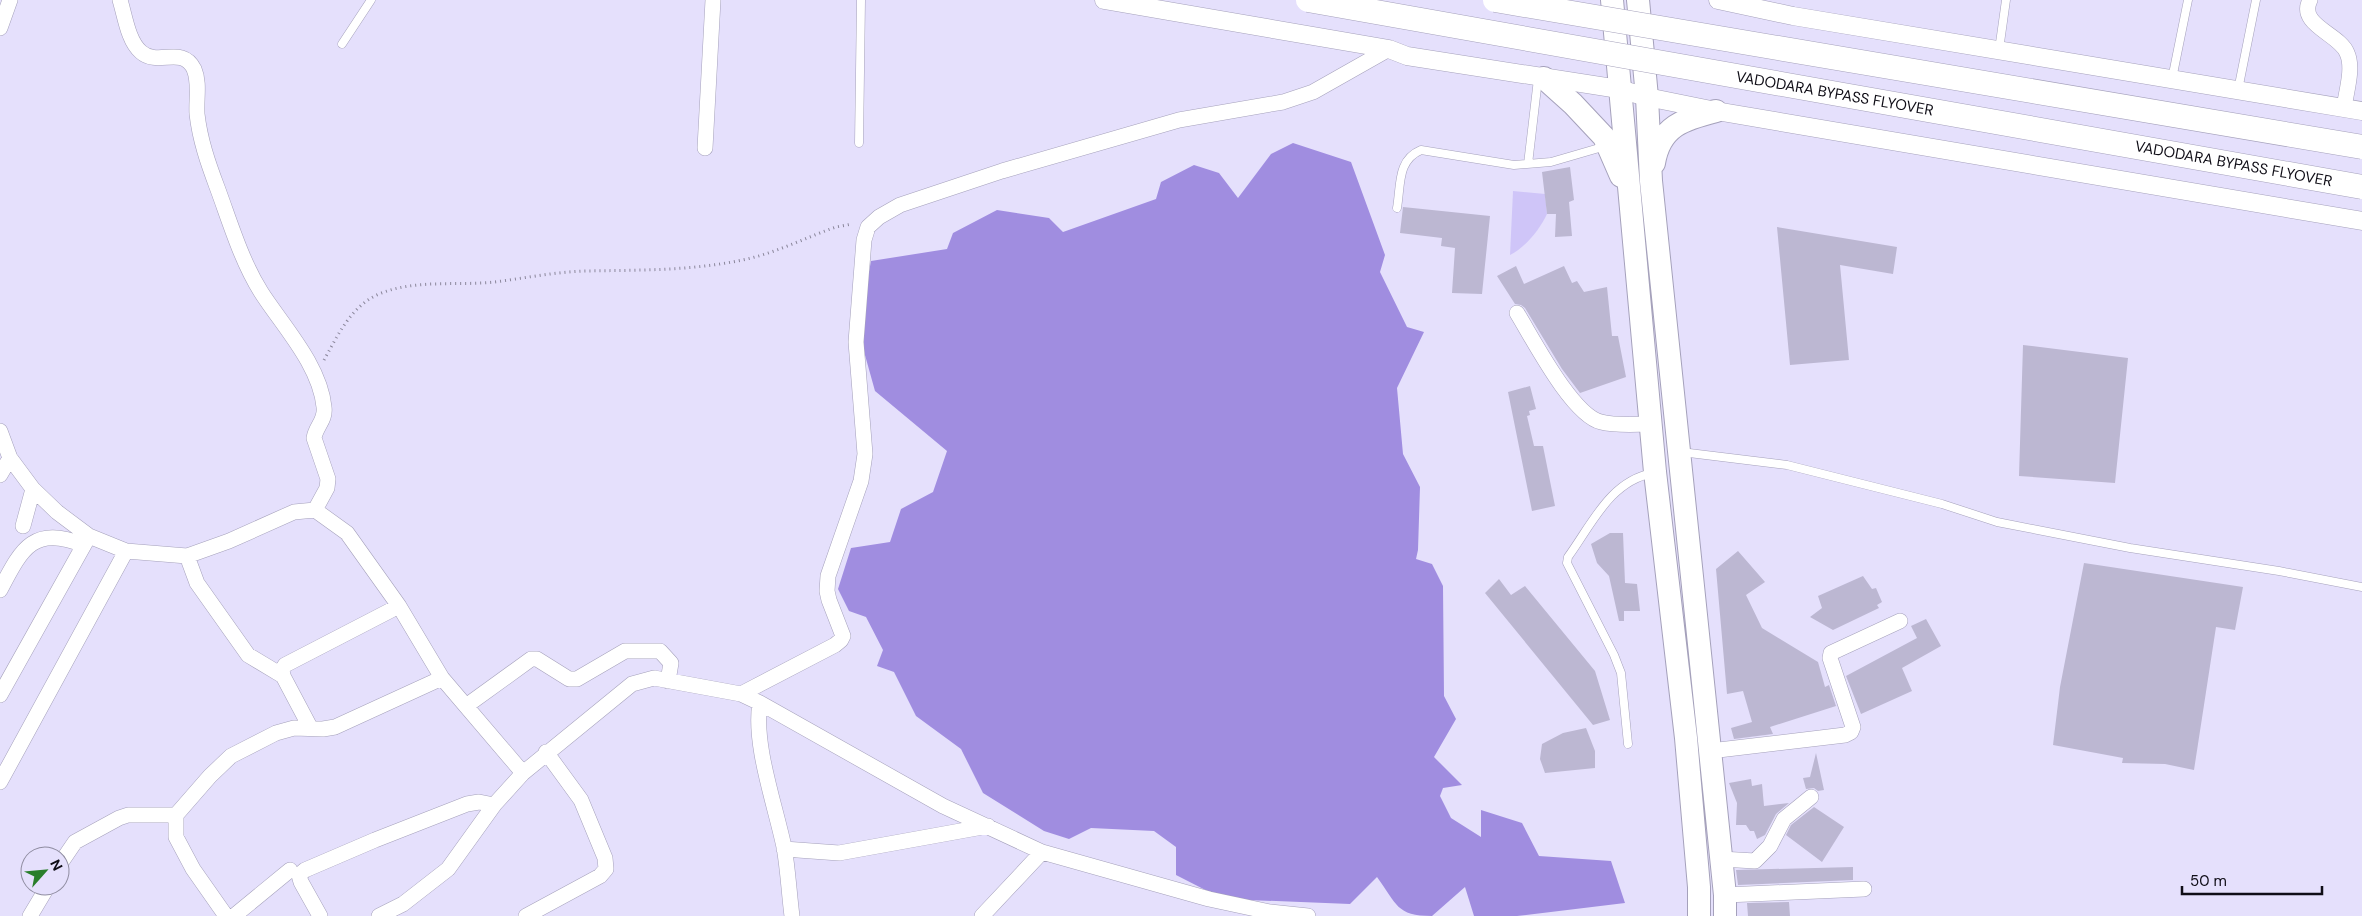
<svg xmlns="http://www.w3.org/2000/svg" width="2362" height="916" font-family="'DM Sans',sans-serif">
<style>
.green{fill:#cfc5f8}
.water{fill:#a08de0}
.building{fill:#bcb7d2}
.lines{fill:none;stroke-linecap:round;stroke-linejoin:round}
.service-casing{stroke:#a5a1bb;stroke-width:9}
.minor-casing{stroke:#a5a1bb;stroke-width:16}
.tertiary-casing{stroke:#a5a1bb;stroke-width:19}
.primary-casing{stroke:#a5a1bb;stroke-width:24}
.path{stroke:#8a869a;stroke-width:3;stroke-dasharray:1 4;stroke-linecap:butt}
.service{stroke:#fff;stroke-width:8}
.minor{stroke:#fff;stroke-width:15}
.tertiary{stroke:#fff;stroke-width:18}
.primary{stroke:#fff;stroke-width:22}
.trunk-bridge-casing{stroke:#a5a1bb;stroke-width:25;stroke-linecap:butt}
.trunk-bridge{stroke:#fff;stroke-width:24}
.labels{text-anchor:middle;stroke-width:4;stroke-linejoin:round;paint-order:stroke}
.street-label{font-size:15px;fill:#0f0d16;stroke:#e5e0fc}
</style>
<rect width="100%" height="100%" fill="#e5e0fc"/>
<!-- green -->
<path class="green" d="M1513,191l32,3 2,20c-7,15 -22,34 -37,41z"/>
<!-- water -->
<path class="water" d="M1293,143l58,19 34,93 -5,17 27,55 17,5 -27,56 6,66 17,33 -2,63 -2,9 16,5 11,22 1,110 12,23 -22,38 28,28 -19,3 -3,8 11,22 30,19v-27l41,13 17,33 72,5 14,42 -108,13h-43l-9,-29 -33,29c-36,0 -35,-12 -55,-39l-27,27 -127,-5 -47,-24v-28l-22,-16 -63,-3 -22,11 -25,-8 -61,-38 -22,-44 -45,-33 -22,-44 -17,-6 6,-16 -17,-33 -17,-6 -11,-22 13,-41 39,-6 11,-33 32,-17 14,-41 -72,-60 -17,-61 13,-69 76,-12 6,-16 44,-23 52,8 14,14 93,-33 5,-17 33,-17 25,8 19,25 33,-44z"/>
<!-- building -->
<path class="building" d="M1570,167l4,33 -5,2 3,34 -17,1 1,-23h-9l-5,-42z
M1403,207l87,9 -8,78 -30,-1 3,-45 -14,-2 1,-8 -42,-5z
M1777,227l120,20 -4,27 -53,-9 9,95 -59,5z
M1516,266l8,18 40,-18 8,17 5,-2 7,11 23,-5 5,49h6l8,41 -46,16 -18,-24 -37,-61 -4,-3 -6,-1 -18,-28z
M2023,345l105,13 -13,125 -96,-7z
M1530,386l6,23 -7,2 1,4 -3,1 7,30h9l12,60 -23,5 -24,-119z
M1610,533h13l2,50 12,1 3,27h-16v10h-5l-10,-45 -12,-13 -6,-19z
M1738,551l27,31 -19,13 16,33 56,34 7,25 4,-2 7,21 -66,21 3,7 -39,5 -3,-11 21,-6 -9,-31 -16,3 -11,-125z
M2084,563l159,24 -8,43 -19,-3 -22,143 -29,-6 -43,-1 1,-5 -70,-13 7,-58z
M1863,576l9,13 4,-1 6,14 -5,3 2,3 -46,22 -23,-13 12,-9 -4,-12z
M1499,579l12,16 14,-9 70,85 15,49 -17,5 -108,-132z
M1926,619l15,27 -39,22 10,23 -51,23 -15,-38 71,-38 -6,-12z
M1586,728l9,23v17l-50,5 -5,-14 2,-15 21,-11z
M1816,753l8,37 -6,1 -4,-3 -8,1 -3,-11 7,-1z
M1751,779l1,7 10,-2 2,22 25,-3 -13,11 -11,21 -8,4 -3,-8h-4l-4,-6h-10l1,-22 -8,-20z
M1814,807l30,20 -22,35 -36,-27 5,-10z
M1853,867v13l-115,5 -2,-15z
M1789,902l1,14h-42l-1,-13z"/>
<g class="lines">
<defs>
<path id="service" d="M342,44l29,-44
M1999,50l7,-50
M2172,79l16,-79
M2238,90l18,-90
M859,143l2,-143
M1528,164l10,-85
M1397,208c4,-23 0,-48 24,-58l93,15 37,-3 55,-16
M1681,452l106,13 155,39 55,18 133,26 149,23 83,16
M1628,744l-7,-71 -7,-18 -47,-92 1,-6c24,-33 42,-76 85,-84"/>
<path id="minor" d="M120,0c5,16 8,41 21,52 17,15 41,-7 53,17 6,14 2,30 3,45 3,26 11,49 20,73 13,35 24,73 44,105 21,33 59,73 63,115 2,13 -8,19 -10,31l14,41 -1,9 -12,22
M2310,0c-13,25 30,34 37,53 7,15 -1,39 -3,55
M0,28l10,-28
M705,148l8,-148
M1517,313c16,26 55,102 84,109 16,4 35,2 51,2
M0,431l10,27 23,31 24,23 32,24 37,15 61,5 42,-15 65,-29 21,-2 32,23 52,73 43,72 81,95 109,-89 22,-6 87,16 19,9 183,103 99,46 167,47 61,13 38,4
M0,475l10,-17
M23,526l10,-37
M187,556l10,27 51,72 35,21
M0,590c22,-42 33,-65 84,-45
M741,694l94,-49 6,-5 2,-4 -14,-36 -2,-9 1,-15 33,-95 4,-27 -9,-112 8,-102 4,-13 11,-10 21,-12 102,-34 177,-51 104,-18 30,-10 76,-43
M0,695l89,-159
M760,703c-7,41 15,101 24,144 4,22 5,46 8,69
M466,706l65,-47h6l32,20h8l48,-28h35l11,12 -3,18
M310,727l-27,-51 -1,-6 3,-5 114,-59
M1710,751l135,-16 6,-3 2,-5 -23,-69 1,-5 69,-32
M0,782l126,-231
M784,849l55,4 149,-27
M1721,859l34,2 15,-15 14,-27 27,-22
M60,864l15,-22 44,-24 9,-3h48
M1725,895l139,-6
M30,916l18,-30
M226,916l-33,-47 -17,-32v-22l34,-39 21,-20 45,-23 18,-5 29,1 12,-2 107,-49
M234,916l56,-46
M320,916l-19,-34 -2,-7 6,-5 70,-30 92,-36 12,-2 15,3
M379,916l24,-12 45,-35 46,-64 29,-32
M526,916l74,-40 6,-7 -1,-11 -24,-58 -35,-48
M982,916l60,-64"/>
<path id="tertiary" d="M1104,0l285,49 18,7 212,33 28,8 69,14 646,110
M1718,0l75,16 569,95"/>
<path id="primary" d="M1612,0l43,472 31,266 13,149v29
M1638,0l9,97 4,84 74,714v21
M1544,78l29,26 31,33 17,39
M1654,163c6,-37 30,-44 62,-52"/>
</defs>
<!-- service casing -->
<use href="#service" class="service-casing"/>
<!-- minor casing -->
<use href="#minor" class="minor-casing"/>
<!-- tertiary casing -->
<use href="#tertiary" class="tertiary-casing"/>
<!-- primary casing -->
<use href="#primary" class="primary-casing"/>
<!-- path -->
<path class="path" d="M324,360c14,-25 27,-54 55,-66 36,-15 78,-8 116,-12 30,-4 60,-10 90,-11 55,-1 108,0 162,-12 31,-7 60,-22 89,-32l16,-3"/>
<!-- service -->
<use href="#service" class="service"/>
<!-- minor -->
<use href="#minor" class="minor"/>
<!-- tertiary -->
<use href="#tertiary" class="tertiary"/>
<!-- primary -->
<use href="#primary" class="primary"/>
<defs>
<g id="trunk-bridge">
<path id="s1" d="M1308,0c351,65 703,122 1054,187"/>
<path d="M1495,0l867,147"/>
</g>
</defs>
<!-- trunk-bridge casing -->
<use href="#trunk-bridge" class="trunk-bridge-casing"/>
<!-- trunk-bridge -->
<use href="#trunk-bridge" class="trunk-bridge"/>
</g>
<g class="labels">
<!-- street labels -->
<g class="street-label">
<text dy="5" stroke="none"><textPath href="#s1" startOffset="535">VADODARA BYPASS FLYOVER</textPath></text>
<text dy="5" stroke="none"><textPath href="#s1" startOffset="940">VADODARA BYPASS FLYOVER</textPath></text>
</g>
</g>
<!-- north arrow -->
<g transform="translate(45 871) rotate(63)"><circle r="24" fill="#e5e0fc" stroke="#8f8ca0"/>
<path d="M0-4L9 19L0 12L-9 19Z" fill="#297e2b"/>
<text y="-8" font-size="14" font-weight="bold" text-anchor="middle" fill="#0f0d16">N</text>
</g>
<!-- scale -->
<path d="M2182 886v8h140v-8" fill="none" stroke="#0f0d16" stroke-width="2.5"/>
<text x="2190" y="886" font-size="15" fill="#0f0d16" stroke="#e5e0fc" stroke-width="4" paint-order="stroke">50 m</text>
</svg>
